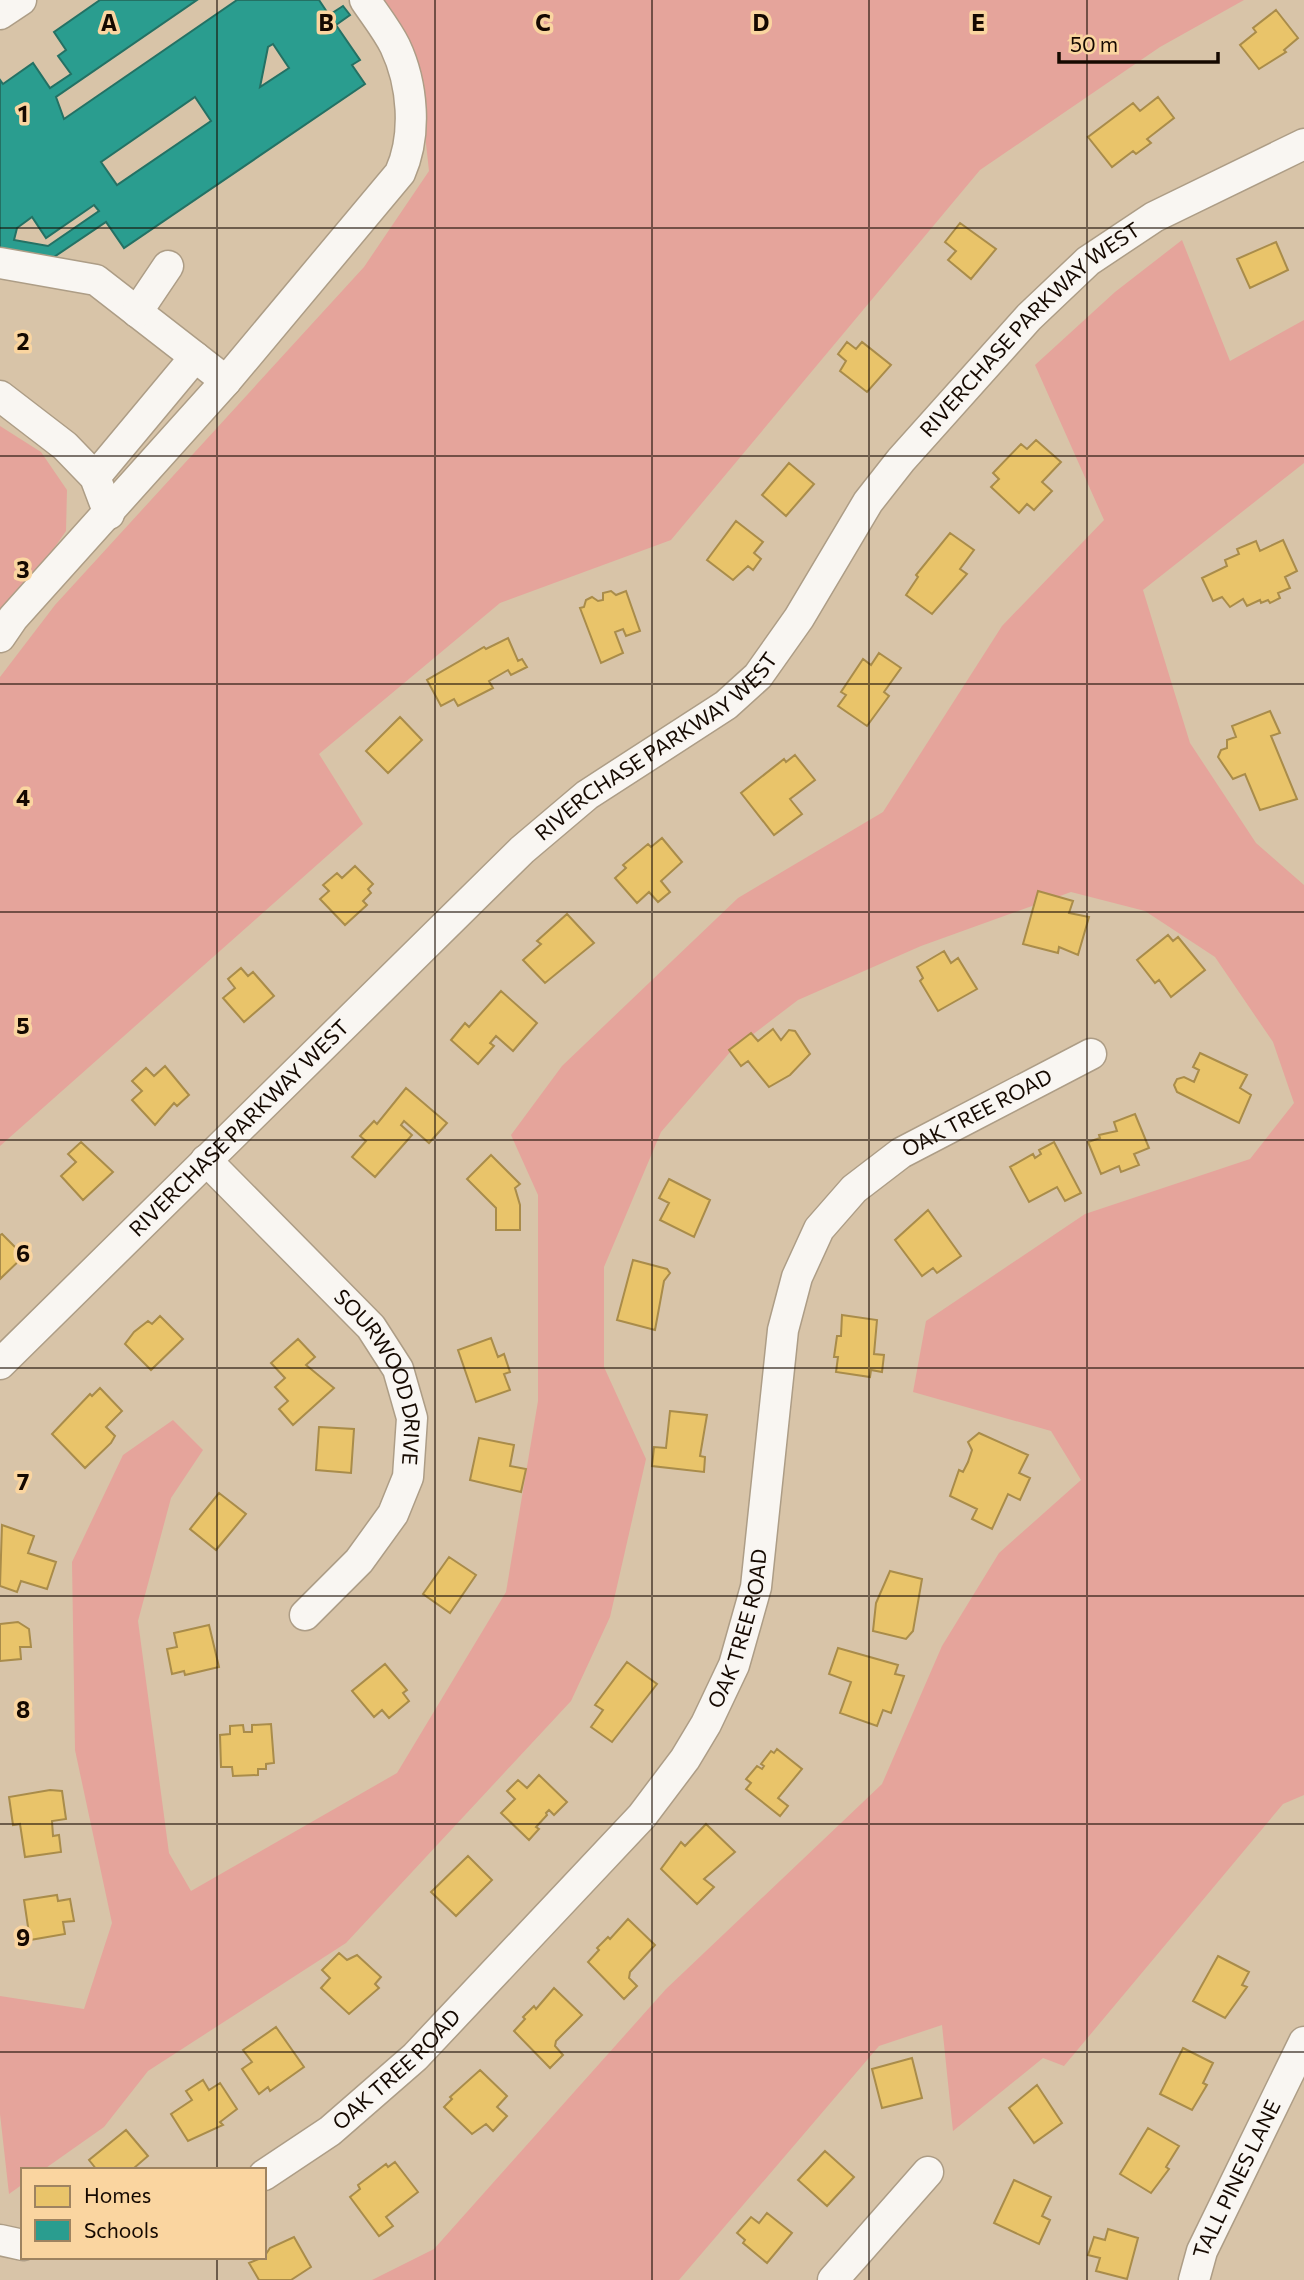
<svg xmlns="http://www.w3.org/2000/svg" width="1304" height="2280" font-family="Commissioner,sans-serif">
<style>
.green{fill:#e5a49b}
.homes{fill:#e9c46a;stroke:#a98c4a;stroke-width:2}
.schools{fill:#2a9d8f;stroke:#247164;stroke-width:2;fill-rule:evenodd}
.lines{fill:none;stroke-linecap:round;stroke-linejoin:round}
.minor-casing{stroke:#ad9d86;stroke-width:33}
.minor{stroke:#f9f6f2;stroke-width:30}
.grid{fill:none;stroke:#150900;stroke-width:2;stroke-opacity:0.55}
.labels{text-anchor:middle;stroke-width:7;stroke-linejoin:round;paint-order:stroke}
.street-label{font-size:21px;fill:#150900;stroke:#fad5a0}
.grid-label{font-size:23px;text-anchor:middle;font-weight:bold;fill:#150900;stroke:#fad5a0;stroke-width:7;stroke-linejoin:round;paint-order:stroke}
</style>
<rect width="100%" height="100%" fill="#d8c4a8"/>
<!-- green -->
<path class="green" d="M384,0h860l-84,47 -180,123 -309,370 -171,63 -181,151 44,70 -363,322v-469l55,-72 309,-338 65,-96 -12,-110z
M1182,240l48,121 74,-41v143l-161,127 47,153 66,100 48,42v910l-21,9 -219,262 -21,-8 -90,73 -11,-106 -63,21 -200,234h-307l62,-31 232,-260 216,-205 60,-138 57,-93 82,-73 -30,-49 -138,-39 13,-71 159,-107 165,-55 44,-56 -21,-61 -58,-85 -70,-46 -74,-19 -150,54 -123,54 -67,51 -70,81 -57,135v100l42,92 -36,158 -39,84 -225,242 -198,128 -44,56 -61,43h-20v14l-14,10 -9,-80v-118l84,13 28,-86 -37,-173 -3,-188 51,-107 50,-35 30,30 -32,48 -33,123 31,232 22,38 206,-118 109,-181 32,-191v-206l-27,-60 51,-69 176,-168 145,-86 119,-186 102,-106 -69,-155 80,-73z
M0,426l41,26 26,38 -1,41 -66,95z"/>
<!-- homes -->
<path class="homes" d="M1276,10l22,28 -14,12 2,2 -27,17 -19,-24 16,-13 -3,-4z
M1158,97l16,21 -27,21 4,4 -15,11 -3,-3 -21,16 -24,-30 45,-34 7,8z
M960,223l36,26 -25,30 -23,-19 8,-9 -11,-9z
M1276,242l12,28 -38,18 -13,-29z
M847,342l9,7 6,-7 29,23 -24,27 -27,-21 6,-10 -8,-7z
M1036,440l25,22 -19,20 10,9 -18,19 -7,-6 -8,9 -28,-26 8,-8 -6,-6 28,-29 6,5z
M789,463l25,21 -28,32 -24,-21z
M736,521l27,21 -9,11 7,6 -8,11 -5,-4 -15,14 -26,-20z
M950,533l24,17 -14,19 7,5 -35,40 -26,-19 12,-18 -2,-2z
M1283,540l14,31 -12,6 5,11 -12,5 2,5 -10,5 -2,-3 -7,3 -1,-3 -13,6 -4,-7 -13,8 -8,-10 -9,4 -11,-23 25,-12 -2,-6 14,-6 -2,-5 19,-8 4,10z
M611,591l5,4 10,-4 14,40 -14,5 -3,-7 -8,3 8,21 -22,10 -21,-55 4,-1 2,-7 6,-3 6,4 5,-1v-7z
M508,638l10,23 4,-2 5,8 -16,8 -3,-5 -19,11 4,7 -35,18 -4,-7 -13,7 -14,-26 57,-33 2,2z
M879,653l22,15 -17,24 5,4 -22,30 -29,-20 8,-11 -5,-3 22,-33 8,6z
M1270,711l10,22 -9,3 26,63 -37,11 -15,-36 -12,5 -15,-22 3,-7 6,-2v-8l9,-3 -4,-11z
M400,717l22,23 -34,33 -22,-22z
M795,755l20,25 -25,19 12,15 -28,21 -33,-42 43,-34 2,3z
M662,838l20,24 -21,19 9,11 -12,10 -9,-10 -12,11 -22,-25 11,-10 -3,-3 25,-21 3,3z
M355,866l18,18 -5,5 3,4 -8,8 4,4 -22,20 -25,-26 9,-8 -6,-6 14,-12 5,5z
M1038,891l35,10 -4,12 20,4 -11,38 -19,-8 -1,6 -35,-9z
M567,914l27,29 -49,40 -22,-23 18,-16 -4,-3z
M1168,935l5,6 5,-4 27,33 -34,27 -12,-17 -4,3 -18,-23z
M944,951l7,12 7,-5 19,31 -39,22 -18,-30 3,-3 -6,-11z
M241,968l7,8 5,-4 21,24 -30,26 -21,-24 12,-10 -7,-9z
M501,991l36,32 -24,28 -17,-15 -6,7 4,3 -16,18 -27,-24 14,-17 4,4z
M773,1029l8,11 8,-10 6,1 15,23 -20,21 -21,12 -21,-26 -7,5 -12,-16 22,-17 7,8z
M1200,1053l47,22 -7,13 11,7 -12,28 -62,-31 -3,-7 3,-6 7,-2 10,5 5,-12 -6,-3z
M165,1066l24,29 -12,11 -3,-3 -19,22 -23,-25 10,-9 -10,-10 14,-13 8,8z
M406,1088l41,35 -18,20 -25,-22 -3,4 11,10 -37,42 -23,-20 14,-16 -6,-5 14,-15 3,3z
M1135,1114l14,34 -15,6 5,11 -18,7 -2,-6 -18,8 -13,-32 12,-4 -1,-3 18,-4 -3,-9z
M81,1142l32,30 -30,28 -22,-24 15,-14 -8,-8z
M1054,1142l27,51 -16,8 -8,-14 -28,15 -19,-35 23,-13 2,4 6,-4 -2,-4z
M491,1155l29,29 -5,4 5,17v25h-24v-22l-29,-29z
M669,1179l41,21 -16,37 -34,-17 9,-17 -10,-5z
M928,1210l33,46 -24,17 -4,-5 -11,8 -27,-36z
M2,1234l22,22 -24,23v-44z
M633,1260l34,9 3,4 -6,8 -9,49 -38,-10z
M842,1315l35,5 -3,34 10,1 -2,17 -11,-2 -1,7 -34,-5 2,-15h-4l3,-21h4z
M160,1316l23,23 -32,31 -26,-26 9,-12 14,-11 4,3z
M491,1338l7,19 6,-3 6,18 -6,2 6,16 -34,12 -18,-52z
M298,1339l17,18 -9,8 28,23 -41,37 -14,-16 9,-8 -13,-14 10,-9 -14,-15z
M100,1388l22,23 -16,16 9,9 -4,7 -26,25 -33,-34 38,-40 2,2z
M670,1411l37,4 -7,41 5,1 -1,15 -52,-6 2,-19 12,1z
M319,1427l35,2 -3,44 -35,-3z
M979,1433l49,22 -9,18 11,5 -10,22 -12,-6 -16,35 -20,-10 5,-10 -27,-13 9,-26 4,2 5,-10 4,-12 -4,-8z
M479,1438l35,7 -4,21 16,3 -5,23 -51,-12z
M219,1493l27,21 -30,36 -26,-21z
M2,1525l32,11 -6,17 28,9 -9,27 -26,-8 -4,11 -17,-6z
M449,1557l27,18 -26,38 -27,-19z
M890,1571l32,8 -9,52 -7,8 -33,-8 3,-28z
M18,1622l11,7 2,18h-11l1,12 -21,2v-37z
M209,1625l10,42 -34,8 -1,-4 -12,3 -5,-25 10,-2 -3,-14z
M838,1648l60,17 -3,9 9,2 -13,37 -8,-3 -6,16 -37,-13 11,-31 -22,-8z
M627,1662l30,22 -45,58 -21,-15 12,-17 -8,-5z
M385,1664l22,26 -4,3 6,8 -20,17 -7,-8 -8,7 -22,-26z
M271,1724l3,39 -8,1v5h-8v6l-25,1 -1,-9h-11l-1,-32 10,-1v-8l13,-1 1,7h8v-7z
M777,1749l25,20 -24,29 10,8 -8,10 -34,-27 5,-6 -5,-4 11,-13 5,3 2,-3 -3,-2 10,-13 3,2z
M539,1775l28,27 -13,13 -5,-5 -3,3 1,2 -11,12 3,2 -10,11 -28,-27 14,-14 -8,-8 11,-11 9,8z
M50,1790l12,1 4,28 -14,2 1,15 6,-1 2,17 -36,5 -5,-33 -7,1 -4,-28z
M706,1824l29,28 -31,27 10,8 -17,17 -36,-35 20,-27 4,4z
M468,1856l24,24 -36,36 -25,-24z
M57,1895l1,6 12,-2 4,22 -11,1 2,12 -35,6 -6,-40z
M628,1919l27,26 -25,27 -1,6 8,8 -13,13 -36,-37 11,-12 -2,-2 11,-11 2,2z
M339,1953l8,7 10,-5 24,22 -6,7 4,4 -30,26 -28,-26 9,-10 -8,-8z
M1218,1956l31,16 -7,13 5,2 -22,31 -32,-17z
M554,1988l28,27 -26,26 -1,5 8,9 -13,13 -36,-37 11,-12 -2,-2 11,-11 2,3z
M276,2027l28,40 -34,24 -2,-4 -9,7 -17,-25 10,-7 -9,-12z
M1183,2048l30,15 -10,20 4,2 -15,25 -32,-16z
M912,2058l10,40 -40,10 -10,-39z
M480,2070l27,26 -10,11 10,9 -14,15 -7,-7 -14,10 -28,-27 8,-8 -2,-2z
M203,2080l6,10 11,-7 17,26 -17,13 3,3 -35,16 -17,-27 21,-14 -6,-9z
M1037,2085l25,38 -28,20 -25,-35z
M1148,2128l31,18 -13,21 3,2 -18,24 -31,-19z
M126,2130l22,26 -14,12 2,2h-39l-8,-10z
M825,2151l29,26 -27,29 -29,-26z
M395,2162l23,30 -32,25 7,9 -14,10 -29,-39 10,-8 -2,-4 28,-21 2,3z
M1014,2180l37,17 -9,19 8,4 -11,24 -45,-21z
M767,2213l25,20 -25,30 -24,-20 2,-3 -8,-7 14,-16 8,6z
M1108,2229l30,9 -11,41 -31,-8 4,-13 -12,-3 6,-18 11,3z
M294,2237l17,30 -20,13h-32l-10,-17 15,-6 6,-9z"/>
<!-- schools -->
<path class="schools" d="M100,0h97l-141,97 8,22 173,-119h82l10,15 14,-9 7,9 -14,10 24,35 -8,5 13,19 -241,164 -18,-26 -55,37 -51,-9v-170l3,4 30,-21 17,25 21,-14 -13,-18 8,-6 -12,-18zM273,44l16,24 -29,19 8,-40zM195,97l16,24 -94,64 -16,-23zM94,205l5,6 -51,35 -34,-6 3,-12 15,-11 14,21z"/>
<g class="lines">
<defs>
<g id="minor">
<path d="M0,14l21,-14"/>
<path d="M0,263l96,17 130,101 -213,237 -13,19"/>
<path d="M137,312l31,-46"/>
<path d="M226,381l174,-208c17,-38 13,-89 -5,-127 -8,-16 -20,-31 -30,-46"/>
<path d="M0,396l65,50 30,31 14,37"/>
<path d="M95,477l100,-120"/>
<path id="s1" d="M206,1160l165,167 27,42 14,49 -4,59 -15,37 -34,47 -54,54"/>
<path id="s2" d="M0,1364l522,-514 65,-55 139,-90 32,-29 41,-58 69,-116 33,-42 128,-143 59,-56 66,-44 150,-73"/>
<path id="s3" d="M264,2175l66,-44 85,-74 227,-241 43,-57 21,-35 28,-59 22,-78 27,-257 14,-53 22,-48 35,-40 47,-36 190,-99"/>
<path d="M0,2240l23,5"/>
<path d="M833,2280l95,-108"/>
<path id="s4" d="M1194,2280l8,-29 102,-209"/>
</g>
</defs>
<!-- minor casing -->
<use href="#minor" class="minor-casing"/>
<!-- minor -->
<use href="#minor" class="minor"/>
</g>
<!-- grid -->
<path class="grid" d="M217,0v2170M435,0v2280M652,0v2280M869,0v2280M1087,0v2280M0,228h1304M0,456h1304M0,684h1304M0,912h1304M0,1140h1304M0,1368h1304M0,1596h1304M0,1824h1304M0,2052h1304M217,2257v23"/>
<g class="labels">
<!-- street labels -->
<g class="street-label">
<text dy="7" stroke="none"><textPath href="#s2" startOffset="1470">RIVERCHASE PARKWAY WEST</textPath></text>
<text dy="7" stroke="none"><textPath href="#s2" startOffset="903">RIVERCHASE PARKWAY WEST</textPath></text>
<text dy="7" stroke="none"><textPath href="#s3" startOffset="1346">OAK TREE ROAD</textPath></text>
<text dy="7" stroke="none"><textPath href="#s2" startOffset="336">RIVERCHASE PARKWAY WEST</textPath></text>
<text dy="7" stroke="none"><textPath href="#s1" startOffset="285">SOURWOOD DRIVE</textPath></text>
<text dy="7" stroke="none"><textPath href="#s3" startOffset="737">OAK TREE ROAD</textPath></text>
<text dy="7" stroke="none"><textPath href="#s3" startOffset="170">OAK TREE ROAD</textPath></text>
<text dy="7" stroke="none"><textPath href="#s4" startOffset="110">TALL PINES LANE</textPath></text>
</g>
</g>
<g class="grid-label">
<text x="109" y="31">A</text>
<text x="326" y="31">B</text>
<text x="543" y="31">C</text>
<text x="761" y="31">D</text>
<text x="978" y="31">E</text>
<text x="23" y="122">1</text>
<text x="23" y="350">2</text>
<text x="23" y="578">3</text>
<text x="23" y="806">4</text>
<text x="23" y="1034">5</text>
<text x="23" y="1262">6</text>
<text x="23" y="1490">7</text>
<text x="23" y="1718">8</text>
<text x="23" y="1946">9</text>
</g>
<!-- legend -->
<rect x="21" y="2168" width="245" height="91" fill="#fad5a0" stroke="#9e8360" stroke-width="2"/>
<rect x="35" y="2186" width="35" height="21" fill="#e9c46a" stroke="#9e8360" stroke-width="2"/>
<text x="84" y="2203" font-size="21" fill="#150900">Homes</text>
<rect x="35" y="2220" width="35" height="21" fill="#2a9d8f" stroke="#9e8360" stroke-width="2"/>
<text x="84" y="2238" font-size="21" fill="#150900">Schools</text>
<!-- scale -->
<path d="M1059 52v10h159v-10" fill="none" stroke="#150900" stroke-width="3.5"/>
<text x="1070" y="52" font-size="21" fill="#150900" stroke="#fad5a0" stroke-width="5" paint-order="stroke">50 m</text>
</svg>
